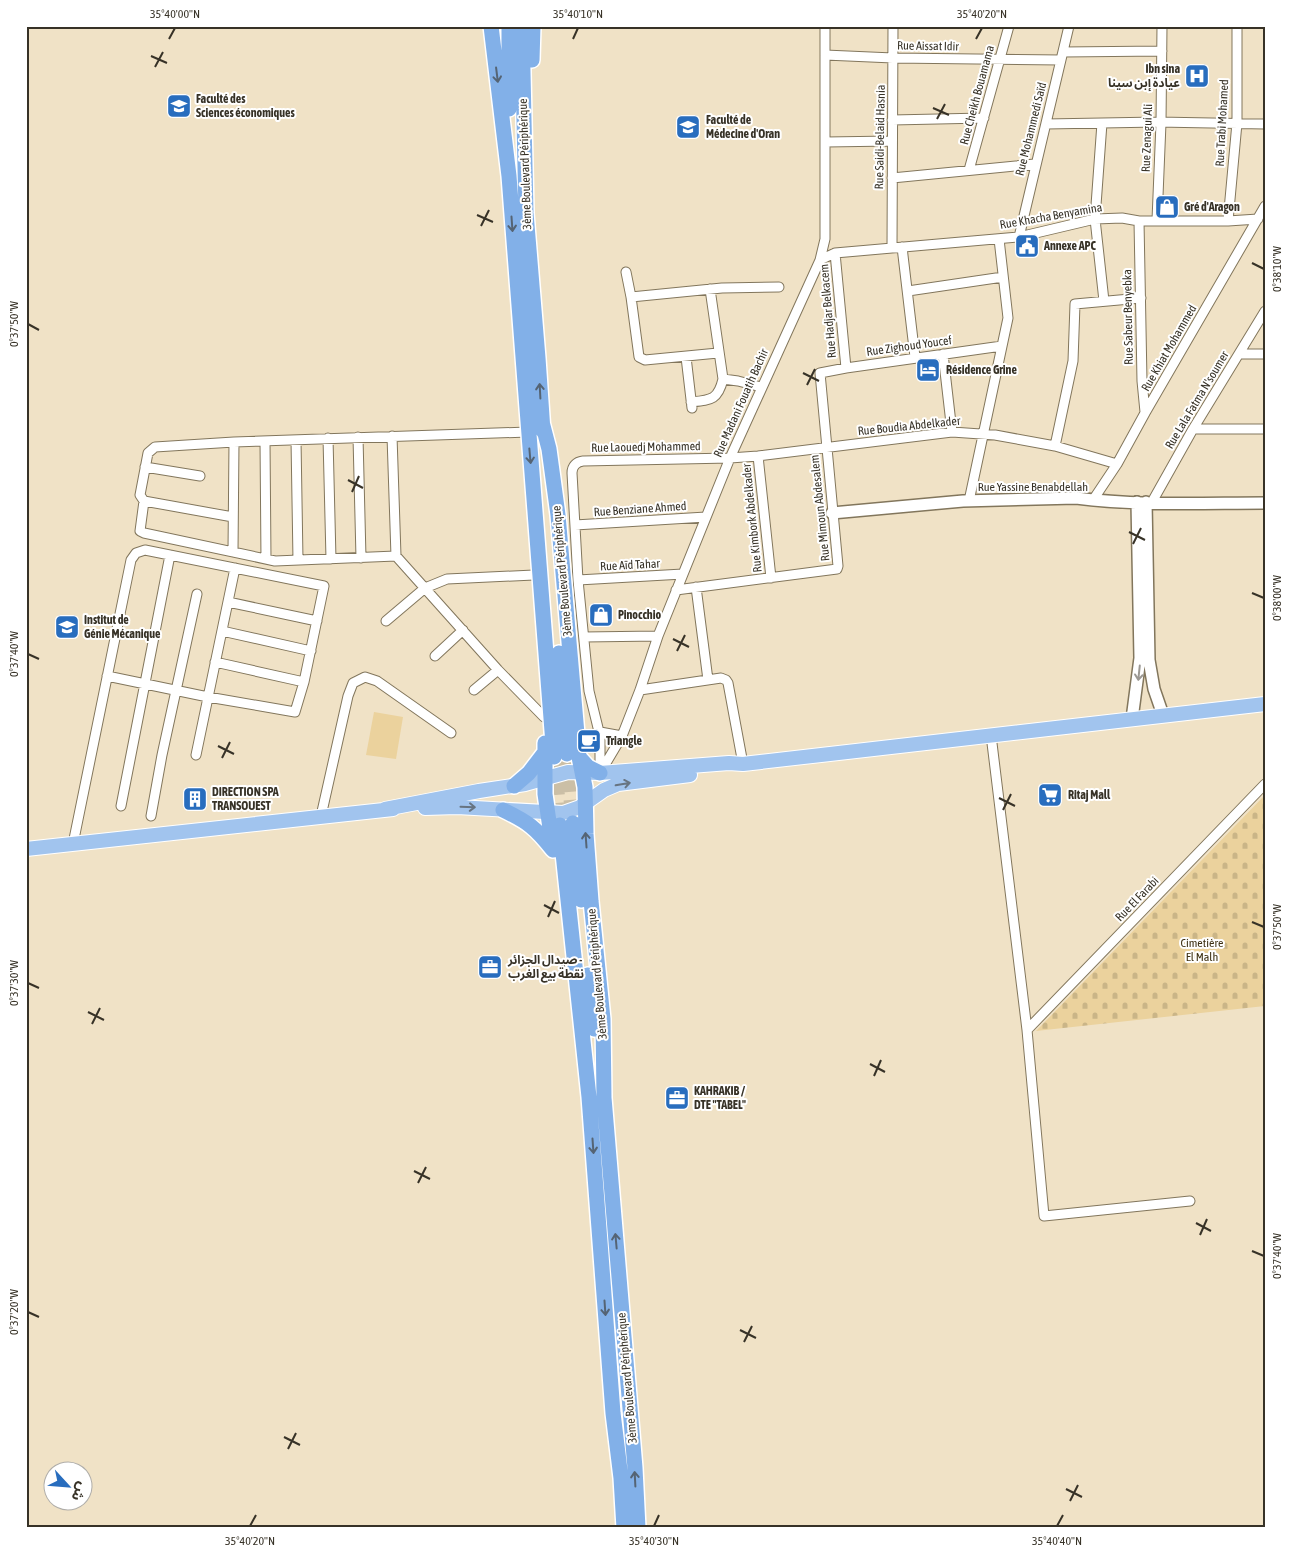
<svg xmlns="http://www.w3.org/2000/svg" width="1291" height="1554" font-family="'Asap Condensed','Noto Sans Arabic',sans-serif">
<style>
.cemetery{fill:url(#cemetery-stones)}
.garden{fill:#ebd29d}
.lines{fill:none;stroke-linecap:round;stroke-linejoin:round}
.trunk-tunnel{stroke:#cbbfa6;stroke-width:15;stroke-dasharray:15 8;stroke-linecap:butt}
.minor-casing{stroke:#82765c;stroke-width:11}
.tertiary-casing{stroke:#82765c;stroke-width:14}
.primary-casing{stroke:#fff;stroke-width:16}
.trunk-casing{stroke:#fff;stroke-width:18}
.minor{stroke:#fff;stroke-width:9}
.tertiary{stroke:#fff;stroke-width:11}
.primary{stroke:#a1c4ee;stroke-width:14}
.trunk{stroke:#82b0e8;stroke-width:15}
.oneway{stroke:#556474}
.oneway2{stroke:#9b9893}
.oneway3{stroke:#677481}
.ticks{fill:none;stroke:#373227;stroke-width:2}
.labels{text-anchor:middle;stroke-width:4;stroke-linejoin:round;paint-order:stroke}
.street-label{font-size:12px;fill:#373227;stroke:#fff}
.poi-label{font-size:12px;font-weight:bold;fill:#373227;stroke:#fff;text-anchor:start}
.park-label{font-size:12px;fill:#3c2f12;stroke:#fff}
.neatline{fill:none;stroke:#373227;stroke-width:2}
.ticks-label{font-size:12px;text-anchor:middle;fill:#373227}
</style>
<defs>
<pattern id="cemetery-stones" width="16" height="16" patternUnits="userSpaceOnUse" patternTransform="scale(1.25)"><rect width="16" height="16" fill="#ebd29d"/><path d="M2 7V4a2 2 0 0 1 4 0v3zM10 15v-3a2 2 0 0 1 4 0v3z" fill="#cab587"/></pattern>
</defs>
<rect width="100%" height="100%" fill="#f0e2c6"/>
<!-- cemetery -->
<path class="cemetery" d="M1265,795v211l-229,25z"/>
<!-- garden -->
<path class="garden" d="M374,712l29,5 -7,42 -30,-4z"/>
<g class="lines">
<!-- trunk-tunnel -->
<path class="trunk-tunnel" d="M567,754l6,68
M554,757l6,68"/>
<defs>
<path id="minor" d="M1063,52l99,-1
M825,55l68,3 168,2
M892,120l92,-2
M1102,123l-7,96 9,82
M1046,124l112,-2 107,2
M826,142l66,-1
M969,170l40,-144
M892,178l143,-14
M1157,220l4,-97 1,-97
M1139,221l3,160 3,31
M1228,221l9,-98v-97
M1019,237l50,-211
M892,247l1,-221
M902,247l13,110
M835,253l11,115
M820,260l15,-7 184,-16 76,-18 27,-1 17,3h89l30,-2
M626,272l5,25 8,60 6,3 73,-7
M710,289l13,90
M908,291l95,-14
M631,297l91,-9 57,-1
M943,354l9,78
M1239,354h26
M686,357l6,51
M691,402c20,-2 27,-2 32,-23l15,2 23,6
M1193,429h72
M392,436l4,120
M358,437l3,121
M328,438l3,121
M296,440l2,120
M265,441l1,118
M1055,446l18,-85 2,-57 66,-6
M758,456l13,122
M145,467l55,9
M1093,500l24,-36 28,-51 120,-207
M144,501l-4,30 4,2 131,28 121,-5 102,114 46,47
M969,501l39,-183 -9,-79
M1152,502l41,-73 72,-118
M233,517l-89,-16 -4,-6 8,-42 7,-6 79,-5 294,-10
M575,525l131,-8
M233,552l1,-110
M578,580l105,-6
M696,587l12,93
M676,590l161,-21 1,-3 -18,-193 26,-5 156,-22
M228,602l89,19
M386,621l39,-33 22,-9 87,-4
M222,631l89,20
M584,637l74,-1
M435,656l28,-26
M215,662l89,20
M474,690l24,-20
M640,690l81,-12 5,2 2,3 15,81
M600,732l22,4
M991,735l36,295 17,186 146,-15
M196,755l39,-187
M600,773v-37l-11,-45 -11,-111 -6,-107c0,-7 4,-11 11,-12l147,-3 28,-2 194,-24 43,3 60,11 62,18
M600,773l22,-37 18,-46 18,-54 72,-178 90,-198 5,-21v-213
M121,806l49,-251
M151,816l11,-61 35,-161
M321,816l27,-120 5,-13 12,-6 12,4 74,52
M73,844l58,-284 5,-7 9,-3 179,36 -20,96 -9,30 -87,-15 -101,-21
M1027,1030l238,-246"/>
<path id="tertiary" d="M1146,502l3,158 5,29 9,26
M832,513l131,-12 113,-3c62,8 126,5 189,5
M1132,719l8,-61 -3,-156"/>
<path id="primary" d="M425,808l32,-1 106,6 17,-6 24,-17 14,-6 72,-9
M385,809l94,-18 46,-7 43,-12 32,1 129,-10 14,1 522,-60
M26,849l367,-40"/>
<path id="trunk" d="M491,26l18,150 45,581
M522,26l4,187 12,145 5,73
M532,60l1,-34
M509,109v-83
M542,422l7,27 9,66 21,242 6,30 1,47 5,67 12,118 1,79 31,370 3,60
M559,653l8,101
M545,743v51l7,48
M579,757l9,10 12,6
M514,786l15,-13 16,-21
M503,810c25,12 33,18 50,40
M573,823l8,77
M560,825l29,272 24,316 8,65 3,50
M588,975l6,54"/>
</defs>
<!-- minor casing -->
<use href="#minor" class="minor-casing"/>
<!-- tertiary casing -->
<use href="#tertiary" class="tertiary-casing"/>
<!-- primary casing -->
<use href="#primary" class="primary-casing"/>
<!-- trunk casing -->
<use href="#trunk" class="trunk-casing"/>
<!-- minor -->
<use href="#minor" class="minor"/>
<!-- tertiary -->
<use href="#tertiary" class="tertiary"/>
<!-- primary -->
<use href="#primary" class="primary"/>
<!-- trunk -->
<use href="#trunk" class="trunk"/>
</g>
<!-- one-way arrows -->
<defs><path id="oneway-shaft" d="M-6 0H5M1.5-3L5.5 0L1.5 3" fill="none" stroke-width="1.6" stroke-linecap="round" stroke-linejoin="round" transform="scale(1.25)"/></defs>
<g class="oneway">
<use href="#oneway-shaft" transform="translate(497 75) rotate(83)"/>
<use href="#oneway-shaft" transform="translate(512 224) rotate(86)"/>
<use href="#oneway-shaft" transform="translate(540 391) rotate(-93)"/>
<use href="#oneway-shaft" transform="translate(530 456) rotate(85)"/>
<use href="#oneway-shaft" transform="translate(586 840) rotate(-94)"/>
<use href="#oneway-shaft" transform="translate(593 1146) rotate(86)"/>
<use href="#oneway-shaft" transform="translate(616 1241) rotate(-95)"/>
<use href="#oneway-shaft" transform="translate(605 1308) rotate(86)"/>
<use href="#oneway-shaft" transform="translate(635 1479) rotate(-93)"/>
</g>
<use class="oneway2" href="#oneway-shaft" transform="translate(1139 673) rotate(96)"/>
<g class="oneway3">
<use href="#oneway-shaft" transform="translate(623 784) rotate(-10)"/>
<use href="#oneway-shaft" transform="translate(468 807) rotate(2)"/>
</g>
<!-- ticks -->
<path class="ticks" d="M169,39l6,-11M573,39l5,-11M976,39l6,-11M151,56l16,7M155,67l8,-15M933,108l16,7M937,119l8,-15M477,215l16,7M481,226l8,-16M1252,263l12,6M28,324l11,6M803,373l16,8M807,385l8,-16M348,480l15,8M352,492l7,-16M1129,532l16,8M1133,544l8,-16M1252,593l12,5M673,639l16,8M677,651l8,-16M28,654l11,5M218,746l16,8M222,758l8,-16M999,798l16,8M1003,810l8,-16M544,905l15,8M548,917l7,-16M1252,922l12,5M28,983l11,5M88,1012l16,8M92,1024l8,-16M870,1064l15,8M874,1076l7,-16M414,1171l16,8M418,1183l8,-16M1196,1223l15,8M1200,1235l7,-16M1252,1251l12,5M28,1312l11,5M740,1330l16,8M744,1342l8,-16M284,1437l16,8M288,1449l8,-16M1066,1489l16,8M1070,1501l8,-16M250,1526l6,-11M654,1526l5,-11M1057,1526l6,-11"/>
<!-- icons -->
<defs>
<symbol id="hospital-square" viewBox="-11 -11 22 22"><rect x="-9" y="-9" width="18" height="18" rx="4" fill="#286dbe" stroke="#fff"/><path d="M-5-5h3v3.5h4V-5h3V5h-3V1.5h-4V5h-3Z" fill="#fff"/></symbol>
<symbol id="university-square" viewBox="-11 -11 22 22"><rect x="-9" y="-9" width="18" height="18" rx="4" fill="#286dbe" stroke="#fff"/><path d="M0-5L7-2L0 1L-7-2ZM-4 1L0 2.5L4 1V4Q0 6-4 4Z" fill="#fff"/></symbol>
<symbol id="shop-square" viewBox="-11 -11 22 22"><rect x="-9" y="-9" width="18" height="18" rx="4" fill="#286dbe" stroke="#fff"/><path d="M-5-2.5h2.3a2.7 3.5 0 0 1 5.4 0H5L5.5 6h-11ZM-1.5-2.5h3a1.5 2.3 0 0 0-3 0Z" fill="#fff"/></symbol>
<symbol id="civic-square" viewBox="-11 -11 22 22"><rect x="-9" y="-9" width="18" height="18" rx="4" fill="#286dbe" stroke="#fff"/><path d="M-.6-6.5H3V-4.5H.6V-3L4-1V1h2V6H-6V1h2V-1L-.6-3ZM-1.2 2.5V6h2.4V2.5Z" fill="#fff"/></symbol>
<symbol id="hotel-square" viewBox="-11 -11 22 22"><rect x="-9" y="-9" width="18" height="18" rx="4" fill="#286dbe" stroke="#fff"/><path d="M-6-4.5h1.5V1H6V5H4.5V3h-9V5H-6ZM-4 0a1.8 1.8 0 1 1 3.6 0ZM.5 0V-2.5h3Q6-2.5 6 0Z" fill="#fff"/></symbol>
<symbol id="cafe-square" viewBox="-11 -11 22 22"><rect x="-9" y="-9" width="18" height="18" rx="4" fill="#286dbe" stroke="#fff"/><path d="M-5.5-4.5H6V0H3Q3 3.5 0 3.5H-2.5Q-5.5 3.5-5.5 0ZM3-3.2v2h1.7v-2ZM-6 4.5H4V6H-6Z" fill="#fff"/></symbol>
<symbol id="supermarket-square" viewBox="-11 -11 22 22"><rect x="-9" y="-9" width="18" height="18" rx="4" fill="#286dbe" stroke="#fff"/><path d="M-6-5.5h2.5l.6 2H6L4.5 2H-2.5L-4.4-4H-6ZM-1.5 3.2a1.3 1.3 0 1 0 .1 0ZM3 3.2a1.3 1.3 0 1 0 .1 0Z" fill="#fff"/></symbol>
<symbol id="building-square" viewBox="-11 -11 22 22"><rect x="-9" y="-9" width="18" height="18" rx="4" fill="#286dbe" stroke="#fff"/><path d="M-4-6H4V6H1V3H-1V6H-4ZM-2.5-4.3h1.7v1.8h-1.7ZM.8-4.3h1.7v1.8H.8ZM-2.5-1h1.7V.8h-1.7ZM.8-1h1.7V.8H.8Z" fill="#fff"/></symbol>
<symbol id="office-square" viewBox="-11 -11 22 22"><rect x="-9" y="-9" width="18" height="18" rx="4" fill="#286dbe" stroke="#fff"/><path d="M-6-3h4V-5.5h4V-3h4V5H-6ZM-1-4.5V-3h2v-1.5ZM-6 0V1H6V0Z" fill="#fff"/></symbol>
</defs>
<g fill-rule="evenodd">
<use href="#hospital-square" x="1183" y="62" width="28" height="28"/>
<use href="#university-square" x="165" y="92" width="28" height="28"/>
<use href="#university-square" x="674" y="113" width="28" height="28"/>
<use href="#shop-square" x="1153" y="193" width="28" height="28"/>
<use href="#civic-square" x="1013" y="232" width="28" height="28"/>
<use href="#hotel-square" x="914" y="356" width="28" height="28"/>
<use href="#shop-square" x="587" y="601" width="28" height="28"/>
<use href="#university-square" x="53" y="613" width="28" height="28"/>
<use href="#cafe-square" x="575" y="727" width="28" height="28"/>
<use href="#supermarket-square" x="1036" y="781" width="28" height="28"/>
<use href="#building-square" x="181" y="785" width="28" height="28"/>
<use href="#office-square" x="476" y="953" width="28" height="28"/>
<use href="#office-square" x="663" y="1084" width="28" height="28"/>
</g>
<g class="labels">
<!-- street labels -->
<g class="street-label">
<text transform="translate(928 46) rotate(1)" y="4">Rue Aissat Idir</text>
<text transform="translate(977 95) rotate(-75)" y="4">Rue Cheikh Bouamama</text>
<text transform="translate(1222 123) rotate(-87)" y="4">Rue Trabi Mohamed</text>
<text transform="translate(1031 129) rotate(-76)" y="4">Rue Mohammedi Saïd</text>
<text transform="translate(880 137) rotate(-89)" y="4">Rue Saidi-Belaid Hasnia</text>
<text transform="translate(1147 138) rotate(-88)" y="4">Rue Zenagui Ali</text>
<text transform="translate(525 164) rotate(-92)" y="4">3ème Boulevard Périphérique</text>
<text transform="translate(1051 216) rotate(-10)" y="4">Rue Khacha Benyamina</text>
<text transform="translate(828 311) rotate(-95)" y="4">Rue Hadjar Belkacem</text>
<text transform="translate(1128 317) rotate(-91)" y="4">Rue Sabeur Benyebka</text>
<text transform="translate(909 346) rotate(-8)" y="4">Rue Zighoud Youcef</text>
<text transform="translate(1169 348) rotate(-60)" y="4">Rue Khiat Mohammed</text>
<text transform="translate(1197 400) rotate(-59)" y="4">Rue Lala Fatma N'soumer</text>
<text transform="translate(741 403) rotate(-66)" y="4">Rue Madani Fouatih Bachir</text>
<text transform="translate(909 426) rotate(-6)" y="4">Rue Boudia Abdelkader</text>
<text transform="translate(646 447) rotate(-1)" y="4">Rue Laouedj Mohammed</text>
<text x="1033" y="491">Rue Yassine Benabdellah</text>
<text transform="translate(820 508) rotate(-96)" y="4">Rue Mimoun Abdesalem</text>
<text transform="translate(640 509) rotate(-4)" y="4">Rue Benziane Ahmed</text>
<text transform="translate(752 518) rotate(-96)" y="4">Rue Kimbork Abdelkader</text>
<text transform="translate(630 565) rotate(-3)" y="4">Rue Aïd Tahar</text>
<text transform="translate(562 571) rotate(-95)" y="4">3ème Boulevard Périphérique</text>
<text transform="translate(1137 899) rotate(-46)" y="4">Rue El Farabi</text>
<text transform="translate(597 974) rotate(-95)" y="4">3ème Boulevard Périphérique</text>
<text transform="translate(627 1378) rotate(-95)" y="4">3ème Boulevard Périphérique</text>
</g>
<!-- poi labels -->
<g class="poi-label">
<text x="1180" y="73" text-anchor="end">Ibn sina<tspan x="1180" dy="14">عيادة إبن سينا</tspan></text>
<text x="196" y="103">Faculté des<tspan x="196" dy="14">Sciences économiques</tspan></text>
<text x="706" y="124">Faculté de<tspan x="706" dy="14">Médecine d'Oran</tspan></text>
<text x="1184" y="211">Gré d'Aragon</text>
<text x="1044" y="250">Annexe APC</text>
<text x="946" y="374">Résidence Grine</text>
<text x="618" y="619">Pinocchio</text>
<text x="84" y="624">Institut de<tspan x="84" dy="14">Génie Mécanique</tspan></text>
<text x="606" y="745">Triangle</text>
<text x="212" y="796">DIRECTION SPA<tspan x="212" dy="14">TRANSOUEST</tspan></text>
<text x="1068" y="799">Ritaj Mall</text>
<text x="508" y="964">صيدال الجزائر -<tspan x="508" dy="14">نقطة بيع الغرب</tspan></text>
<text x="694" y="1095">KAHRAKIB /<tspan x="694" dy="14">DTE "TABEL"</tspan></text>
</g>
<!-- park labels -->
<g class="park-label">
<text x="1202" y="947">Cimetière<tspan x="1202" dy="14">El Malh</tspan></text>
</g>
</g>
<!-- border -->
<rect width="1291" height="1554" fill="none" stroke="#ffffff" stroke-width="55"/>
<!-- north arrow -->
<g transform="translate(68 1486) rotate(116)"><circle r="24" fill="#ffffff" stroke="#afada9"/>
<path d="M0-4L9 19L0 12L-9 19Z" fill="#286dbe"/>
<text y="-8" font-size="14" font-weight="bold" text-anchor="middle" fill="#373227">ش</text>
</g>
<rect x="28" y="28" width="1236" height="1498" class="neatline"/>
<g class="ticks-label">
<text x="175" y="18">35°40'00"N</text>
<text x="578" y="18">35°40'10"N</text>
<text x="982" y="18">35°40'20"N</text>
<text transform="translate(1277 269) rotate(-90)" y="4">0°38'10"W</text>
<text transform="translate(14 324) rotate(-90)" y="4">0°37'50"W</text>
<text transform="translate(1277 598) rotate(-90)" y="4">0°38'00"W</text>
<text transform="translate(14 654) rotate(-90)" y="4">0°37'40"W</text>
<text transform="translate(1277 927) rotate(-90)" y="4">0°37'50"W</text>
<text transform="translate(14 983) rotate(-90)" y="4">0°37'30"W</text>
<text transform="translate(1277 1256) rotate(-90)" y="4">0°37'40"W</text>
<text transform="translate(14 1312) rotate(-90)" y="4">0°37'20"W</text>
<text x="250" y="1545">35°40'20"N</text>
<text x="654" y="1545">35°40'30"N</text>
<text x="1057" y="1545">35°40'40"N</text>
</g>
</svg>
